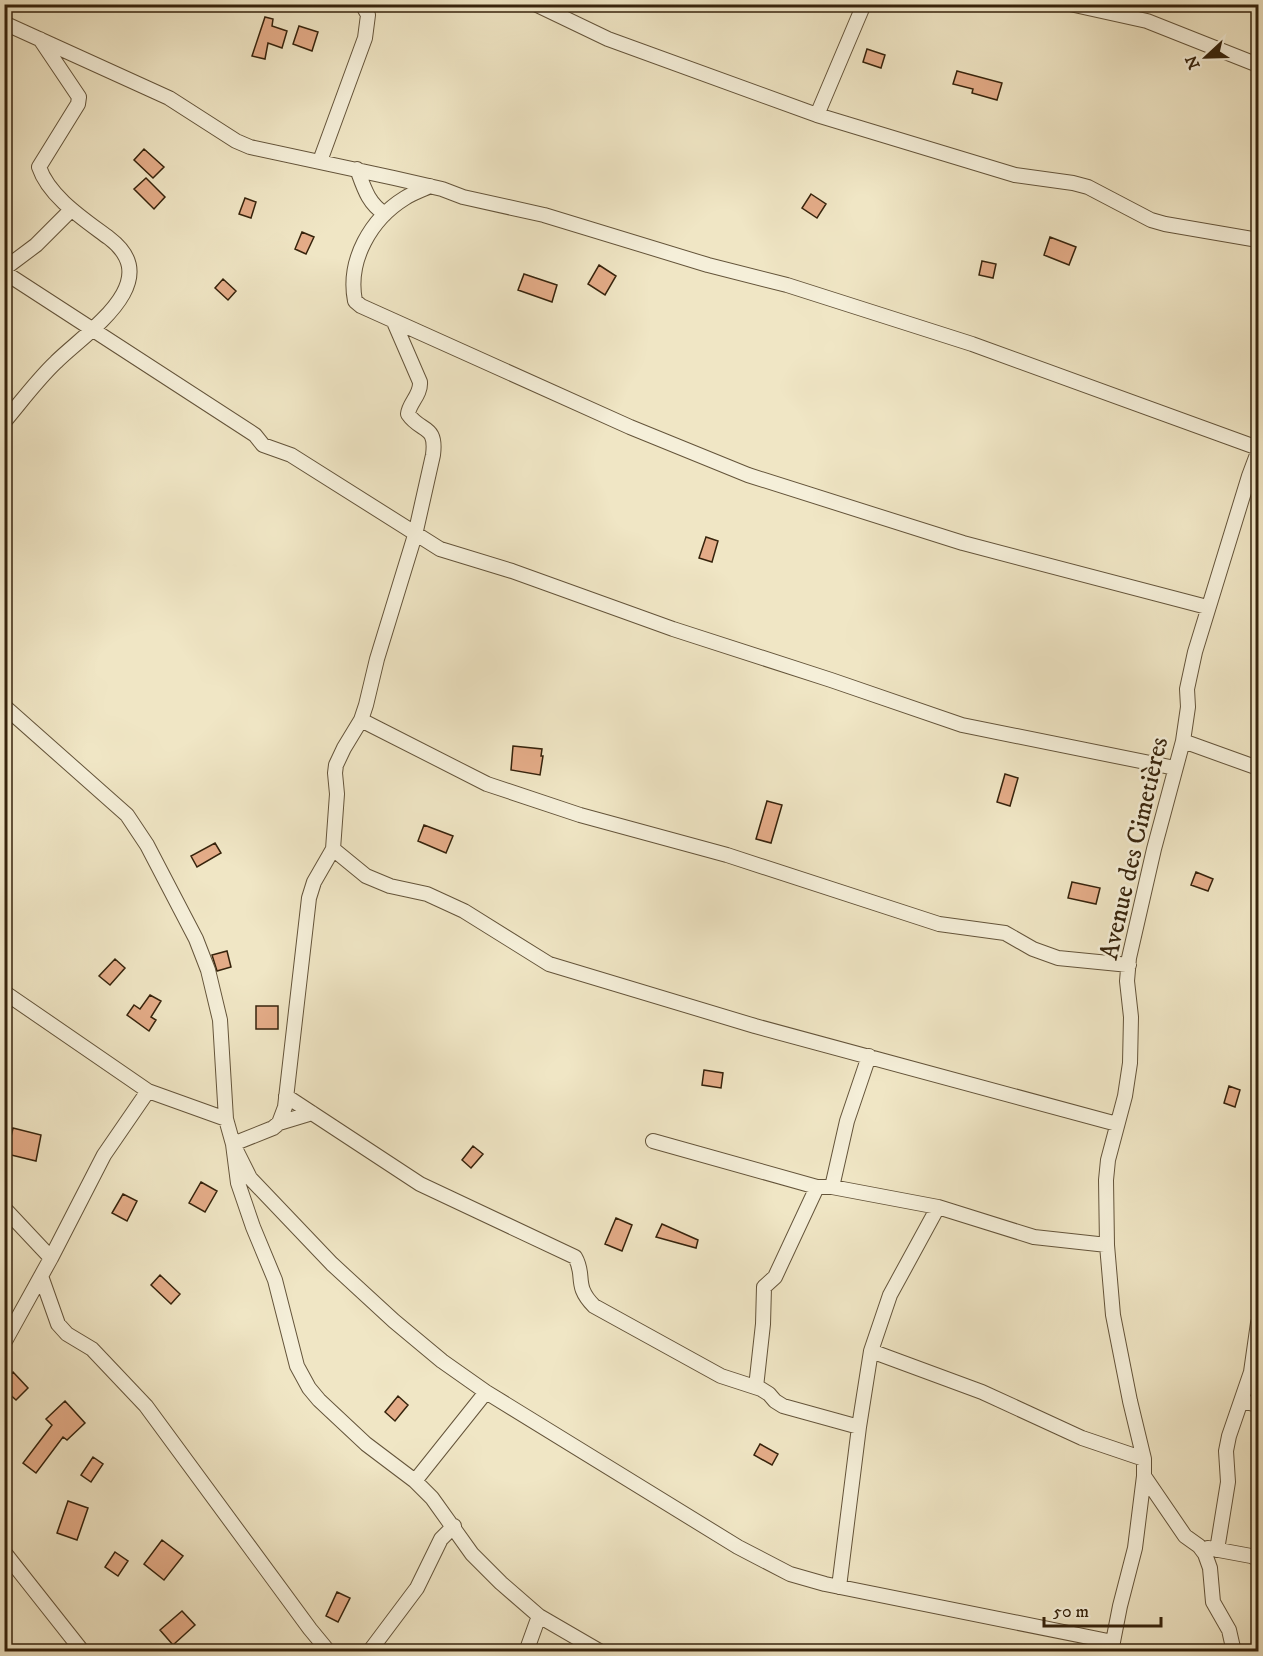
<svg xmlns="http://www.w3.org/2000/svg" width="1263" height="1656" font-family="'IM FELL DW Pica',serif">
<style>
.building{fill:#e4ac88;stroke:#36230c;stroke-width:1.5}
.lines{fill:none;stroke-linecap:round;stroke-linejoin:round}
.street-casing{stroke:#64543a;stroke-width:16}
.street{stroke:#f5efd9;stroke-width:14}
.labels{text-anchor:middle;stroke-width:5;stroke-linejoin:round;paint-order:stroke}
.street-label{font-size:26px;fill:#36230c;stroke:#f5efd9}
</style>
<rect width="100%" height="100%" fill="#f0e6c5"/>
<filter id="stains"><feTurbulence type="fractalNoise" baseFrequency=".00333" numOctaves="4"/><feColorMatrix values="0 0 0 0 .2 0 0 0 0 .09 0 0 0 0 .02 0 0 0 .5 -.17"/></filter>
<radialGradient id="worn" r=".72"><stop offset=".6" stop-color="#630" stop-opacity="0"/><stop offset="1" stop-color="#630" stop-opacity=".3"/></radialGradient>
<!-- building -->
<path class="building" d="M265,17l8,2 -1,7 15,5 -5,17 -14,-5 -3,16 -13,-3z
M299,26l19,6 -6,19 -19,-7z
M867,49l18,6 -4,13 -18,-6z
M957,71l45,12 -5,17 -25,-7 1,-4 -20,-5z
M144,149l20,18 -11,11 -19,-18z
M146,178l19,19 -11,12 -20,-20z
M811,194l15,10 -9,14 -15,-10z
M245,198l11,4 -5,16 -12,-4z
M302,232l12,5 -8,17 -11,-5z
M1050,237l26,10 -7,18 -25,-10z
M982,261l14,3 -3,14 -14,-3z
M599,265l17,11 -11,19 -17,-11z
M524,274l33,11 -5,17 -34,-12z
M223,279l13,12 -8,9 -13,-12z
M706,537l12,4 -6,21 -13,-4z
M513,746l29,3 -1,7h2l-3,19 -29,-5z
M1005,774l13,4 -8,28 -13,-4z
M767,801l15,4 -11,38 -15,-4z
M424,825l29,11 -7,17 -28,-12z
M215,843l6,10 -24,14 -6,-11z
M1196,872l17,7 -5,12 -17,-6z
M1072,882l28,6 -4,16 -28,-6z
M227,951l4,16 -14,4 -5,-16z
M115,959l10,9 -15,17 -11,-9z
M150,995l11,6 -10,16 5,3 -7,11 -22,-16 7,-10 6,4z
M256,1006h22v23h-22z
M704,1070l19,3 -2,15 -19,-3z
M1229,1086l11,4 -5,17 -11,-4z
M13,1128l28,7 -5,26 -29,-7z
M473,1146l10,8 -12,14 -9,-8z
M201,1182l16,9 -12,21 -16,-9z
M123,1194l14,7 -10,20 -15,-8z
M616,1218l16,7 -10,26 -17,-7z
M662,1224l36,16 -2,8 -40,-11z
M160,1275l20,19 -9,10 -20,-19z
M13,1372l15,16 -12,12 -12,-11v-9z
M398,1396l10,9 -13,16 -10,-9z
M65,1401l20,22 -18,17 -4,-3 -27,36 -13,-10 29,-38 -6,-6z
M760,1444l18,10 -6,11 -18,-10z
M93,1457l10,7 -12,18 -10,-7z
M68,1501l20,7 -11,32 -20,-7z
M162,1540l21,16 -19,24 -20,-16z
M115,1552l13,9 -10,15 -13,-9z
M337,1592l13,6 -12,24 -12,-6z
M182,1611l13,14 -22,20 -13,-15z"/>
<g class="lines">
<defs>
<path id="street" d="M535,4l73,35 209,76 198,60 58,8 15,4 63,33 14,4 93,16
M1070,4l77,17 111,44
M4,23l165,75 67,43 14,6 144,31 48,11 21,8 81,18 164,50 79,20 185,59 286,104
M817,115l47,-111
M320,161l45,-123 3,-23 -6,-11
M357,169c7,19 11,34 28,45
M430,186c-8,4 -17,7 -25,12 -34,21 -58,62 -50,103l6,5 269,121 118,48 215,68 244,64
M4,269l32,-24 35,-35
M4,272l251,163 8,10 28,10 149,94 72,22 161,58 158,51 131,45 213,43
M394,322l26,60c1,13 -11,21 -12,32 13,19 29,10 25,41l-18,80 -38,124 -11,46 -5,15 -17,28 -8,17 -1,8 2,21 -4,55 -19,33 -5,16 -24,209 -6,16 -6,5 -40,16 17,34 82,86 62,57 48,40 44,31 252,155 52,27 35,10 288,58
M4,422c17,-20 33,-42 52,-60 30,-30 111,-80 53,-124 -24,-18 -60,-41 -70,-71l39,-63 1,-7 -39,-58
M4,706l123,109 20,30 49,94 12,31 12,50 6,99 7,25 5,39 15,44 22,53 22,86 12,22 10,12 47,44 49,37 17,17 40,56 29,29 38,33 62,36
M361,720l126,64 93,31 147,40 212,69 66,9 28,16 25,9 71,7
M1183,741l75,27
M333,849l33,27 24,10 37,8 37,17 85,53 206,62 362,98
M4,992l144,99 78,28
M286,1096l134,88 155,73c11,19 -2,28 19,49l127,70 40,13 8,5 6,7 8,5 76,21
M279,1123l33,-10
M653,1141l164,46h15l106,20 96,30 73,8
M832,1187l15,-66 22,-65
M4,1208l47,50
M41,1276l17,48 9,10 25,15 54,57 164,223 19,23
M4,1343l47,-85 53,-103 44,-64
M871,1351l111,41 100,46 62,21
M756,1387l7,-63 1,-37 11,-10 42,-90
M1241,1401l17,4
M1144,1476l41,60 14,10 6,8 5,14 3,34 16,28 5,22
M415,1481l71,-89
M1208,1548l43,8 7,3
M1217,1550l11,-68 -2,-31 3,-15 22,-64 7,-49
M4,1552l79,100
M839,1587l20,-160 12,-76 19,-56 48,-88
M369,1652l48,-64 24,-49 13,-13
M526,1652l13,-36
M1111,1652l9,-46 15,-58 9,-72v-17l-14,-58 -17,-86 -6,-70 -1,-65 2,-20 17,-64 5,-33 1,-46 -4,-36 2,-23 25,-109 29,-108 5,-34 -1,-18 8,-37 54,-176 9,-24"/>
</defs>
<!-- street casing -->
<use href="#street" class="street-casing"/>
<!-- street -->
<use href="#street" class="street"/>
</g>
<g class="labels">
<!-- street labels -->
<g class="street-label">
<text transform="translate(1133 848) rotate(-77)" y="9">Avenue des Cimetières</text>
</g>
</g>
<!-- margin -->
<rect width="1263" height="1656" fill="none" stroke="#f0e6c5" stroke-width="24"/>
<rect x="6" y="6" width="1251" height="1644" fill="none" stroke="#36230c" stroke-width="3"/>
<rect x="12" y="12" width="1239" height="1632" fill="none" stroke="#36230c" stroke-width="1.5"/>
<!-- north arrow -->
<g transform="translate(1206 57) rotate(248)" stroke="#f5efd9" stroke-width="4.5" paint-order="stroke">
<path d="M0-4.5L10 22L0 15L-10 22Z" fill="#36230c"/>
<text y="-9" font-size="16" font-weight="bold" text-anchor="middle" fill="#36230c">N</text>
</g>
<!-- scale -->
<path d="M1044 1617v9h117v-9" fill="none" stroke="#36230c" stroke-width="3"/>
<text x="1053" y="1617" font-size="18" fill="#36230c" stroke="#f5efd9" stroke-width="4.5" paint-order="stroke">50 m</text>
<rect width="100%" height="100%" filter="url(#stains)"/>
<rect width="100%" height="100%" fill="url(#worn)"/>
</svg>
